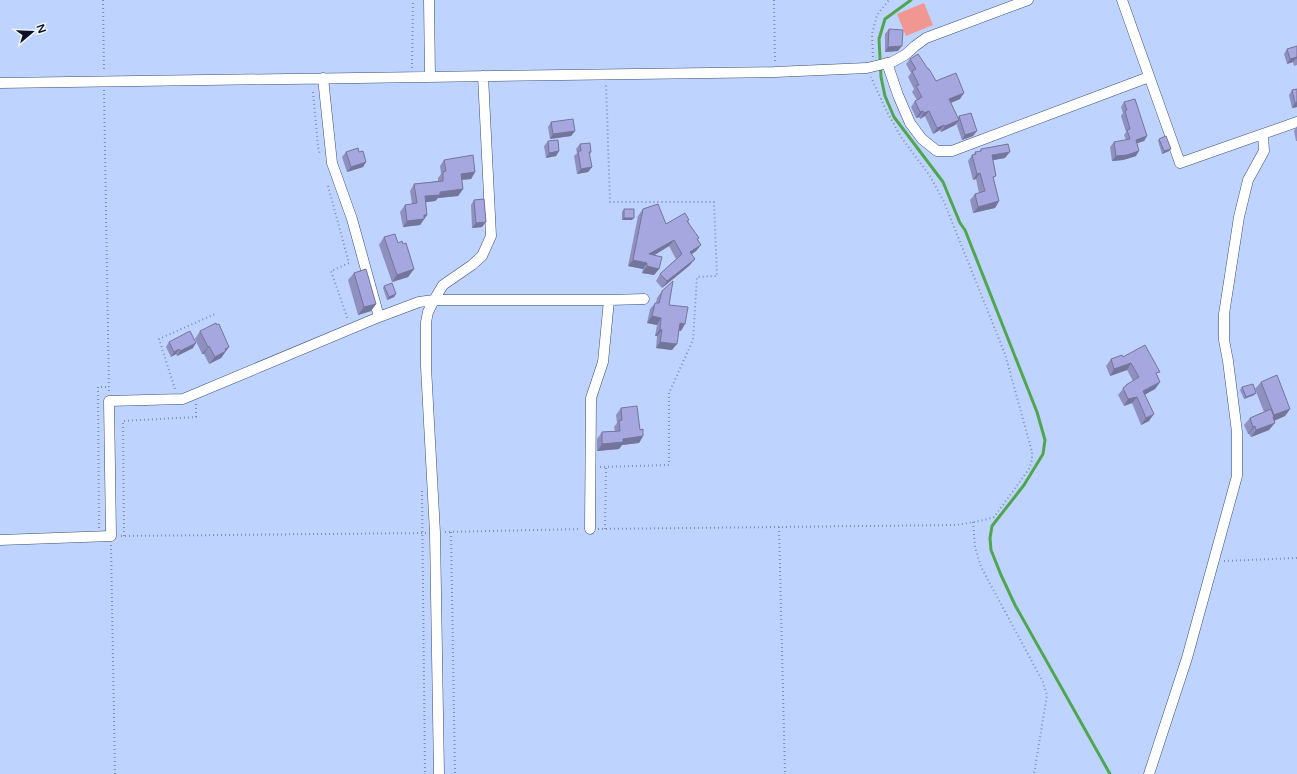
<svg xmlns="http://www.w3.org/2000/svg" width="1297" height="774" font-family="'Varela Round',sans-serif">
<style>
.green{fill:#f19791}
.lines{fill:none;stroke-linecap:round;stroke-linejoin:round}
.stream{stroke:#50a550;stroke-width:3}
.minor-casing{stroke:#374d79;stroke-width:11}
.path{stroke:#7f90b2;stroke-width:2;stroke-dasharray:1 3;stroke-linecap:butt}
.minor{stroke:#fff;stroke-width:10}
.wall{fill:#8f90bf}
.shaded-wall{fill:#74759b}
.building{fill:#a6a7de;stroke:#74759b}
</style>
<rect width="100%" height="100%" fill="#bed4fe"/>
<!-- green -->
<path class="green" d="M924,3l9,22 -27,11 -9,-22z"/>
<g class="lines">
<!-- stream -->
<path class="stream" d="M911,0l-26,19 -6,20 2,38 4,19 9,21 49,65 17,41 5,7 72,182 8,28 -2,14 -19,31 -32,41 -2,12 1,12 10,25 14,30 95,169"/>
<defs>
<path id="minor" d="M429,0l1,77
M1122,0l58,163 117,-41
M887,63l11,32 12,28 12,16 15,12h15l197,-74
M323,78l9,85 20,56 27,98
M0,83l775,-11 92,-4 25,-6 13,-7 10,-9 11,-8 102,-38
M590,529l1,-131 12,-36 6,-62
M0,540l111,-4 -2,-135 74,-2 196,-82 40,-15 15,-2h175l35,-1
M439,774l-4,-241 -9,-166v-45l2,-10 6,-12 9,-15 29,-20 10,-9 9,-20 -8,-160
M1149,774l38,-116 50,-182v-44l-9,-71 -4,-21v-26l15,-97 9,-37 16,-29 -1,-17"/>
</defs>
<!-- minor casing -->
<use href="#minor" class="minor-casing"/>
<!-- path -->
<path class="path" d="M103,0l1,72
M774,0l1,63
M873,57l-1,-23 5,-19 12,-15
M412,68l1,-68
M104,90l5,302
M313,92l5,54 2,9
M328,186l21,77 -18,8 17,49
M175,389l-16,-50 56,-25
M600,467l69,-2v-72l24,-53 4,-63 20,-1 -3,-74h-104l-4,-119
M422,491l3,283
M973,522l2,25 6,20 62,115 4,13 -13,79
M779,527l6,247
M99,528l-1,-141h11
M598,529l359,-4 27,-5 10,-3 35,-48 3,-9v-8l-27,-98 -61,-152 -14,-26 -29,-39 -15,-27 -15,-33
M605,529l1,-62
M445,532l135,-3
M451,532l4,242
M121,536l305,-3
M124,536l-1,-115 73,-4v-13
M111,545l4,229
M1224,561l73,-3"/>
<!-- minor -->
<use href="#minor" class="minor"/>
</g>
<!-- wall -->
<path class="wall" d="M889,29l9,22 -13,1v-18z
M1297,46v19l-3,1 -1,-4 -6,2 -3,-10 3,-5z
M910,59l18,10 8,12 24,18 -9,4 7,15 1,-2 14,20 -11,4 -6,-17 -1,2 -14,7 -1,-2 -7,4 -8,-18 -5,3 -1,-2 -3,1 -5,-11 4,-6 2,-1 -5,-8 2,-3 -6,-12 3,-4 -5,-9z
M1297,89v18l-5,1 -3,-13 3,-5z
M1124,102l23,34 -3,5 -7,2 -1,13 -13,4 -11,1 -2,-14 4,-5 12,-2 -2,-5 2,-3 -5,-16 2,-3 -2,-6z
M551,122l24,9 -4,5 -21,3 -2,-12z
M1297,126v15h-1l-2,-10z
M1159,139l10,12 -7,3 -4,-13z
M548,141l11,10 -3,5 -10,2 -2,-12z
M580,144l11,8 -1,3 2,12 -4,5 -11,2 -3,-18 3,-3 -1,-4z
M981,149l24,9 -12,2 1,20 5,21 -4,7 -22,5 -3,-13 5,-6 4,-1 -3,-14 -3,1 -5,-19 4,-6h2l1,-3h4z
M346,152l20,10 -3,5 -16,5 -5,-15z
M444,160l31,12 -4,7 -9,1 1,9 -5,7 -20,2 -3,3 -10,1 2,13 -7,10 -17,2 -3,-15 5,-7 7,-1 -2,-13 4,-7 24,-3v-3l3,-4 -1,-8z
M474,200l8,27 -10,1 -1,-23z
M624,209l8,11h-10v-8z
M643,209l23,15 22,-3 13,24 -5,6 -4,3 -2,11 -28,23 -6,-7 4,-7 16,-15 -7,-13 -15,9 5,14 -5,6 -12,-2 1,-4 -15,-3 10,-50z
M384,237l30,32 -6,8 -16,5 -13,-37z
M354,273l22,31 -5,7 -13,4 -10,-35z
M384,286l12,8 -2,3 -7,3 -4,-12z
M662,291l19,40 -2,-1 -7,20 -16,-2 1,-12h-2l2,-11 -10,-2 3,-14 5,-6h1l1,-5z
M200,331l24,23 -1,1 -2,3 -12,6 -5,-10h-2l-7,-15z
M169,342l24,6 -16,8 -1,-2 -5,3 -5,-10z
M1123,357l34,18 3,7 -5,7 -10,5 4,27 -8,4 -9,-22 -8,3 -6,-11 8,-10 7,-4 -6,-11 -17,6 -4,-10 5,-7z
M1261,382l29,27 -5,7 -11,5 -5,9 -18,7 -2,-3h-1l-4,-9 6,-7 14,-6 -9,-23z
M1242,387l14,6 -2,2 -10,4 -4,-9z
M621,408l19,22 3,6 -4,7 -17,2 -3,4 -22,2v-12l5,-7 13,-1 -1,-4 3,-4 -1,-8z"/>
<!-- shaded-wall -->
<path class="shaded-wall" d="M902,46l-4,5 -13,1 3,-5z
M1297,57l-4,5 -6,2 3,-5z
M964,93l-4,6 -15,6 4,-6z
M1297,102v5l-5,1 3,-5z
M923,111l-4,6 -3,1 4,-6z
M929,111l-4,5 -5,3 4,-6z
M959,120l-4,5 -14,7 4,-6z
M944,125l-4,5 -7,4 4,-6z
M575,131l-4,5 -21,3 3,-5z
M977,131l-4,5 -11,4 3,-5z
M1147,136l-3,5 -12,4 4,-5z
M1171,149l-2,2 -7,3 2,-3z
M559,151l-3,5 -10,2 3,-5z
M1139,151l-3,5 -13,4 -11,1 4,-5z
M1010,152l-5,6 -17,3 4,-6z
M366,162l-3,5 -16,5 4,-5z
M592,167l-4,5 -11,2 4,-5z
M475,172l-4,7 -14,1 4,-6z
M980,173l-4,6 -3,1 4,-6z
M463,189l-5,7 -20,2 -3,3 -15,2 5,-7 15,-4z
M999,201l-4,7 -22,5 5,-6z
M424,215h3l-7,10 -17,2 4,-6z
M624,218h10l-2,2h-10z
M486,222l-4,5 -10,1 4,-5z
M674,240l-5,6 -24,15 4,-7z
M701,245l-5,6 -10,7 4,-6z
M695,259l-5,6 -28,23 5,-7z
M633,260l14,3 -4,6 -15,-3z
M647,266l12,3 -5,6 -12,-2z
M414,269l-6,8 -16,5 5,-7z
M396,294l-2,3 -7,3 2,-3z
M376,304l-5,7 -13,4 6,-8z
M652,316l9,2 -4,7 -10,-2z
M680,323l5,1 -4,7 -5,-1z
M660,329l2,1 -5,6h-2z
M660,342l17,2 -5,6 -16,-2z
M196,343l-3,5 -16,8 3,-5z
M209,346l-5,8h-2l6,-7z
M229,347l-8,11 -12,6 6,-7 10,-8z
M179,349l-3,5 -5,3 3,-5z
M1131,363l-4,7 -17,6 4,-7z
M1160,382l-5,7 -16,9 4,-7z
M1256,393l-2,2 -10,4 2,-2z
M1137,397l-5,6 -8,3 4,-7z
M1290,409l-5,7 -14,6 3,-7z
M1154,414l-5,7 -8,4 5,-7z
M1275,423l-6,7 -18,7 5,-7z
M1255,426l-6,8h-1l5,-7z
M643,436l-4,7 -17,2 -3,4 -22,2 5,-7 21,-5z"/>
<!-- building -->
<path class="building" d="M889,29l14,1 -1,16 -14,1z
M1297,46v13v-2l-7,2 -3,-10z
M918,54l10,15h1l7,12 20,-8 8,20 -15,6 10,21 -14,6 -1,-1 -7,3 -8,-17 -5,2 -1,-2 -3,1 -5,-11 7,-4 -6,-11 3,-1 -7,-14 4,-2 -6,-10z
M1297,89v13l-2,1 -3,-13z
M1135,99l12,37 -11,4 3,11 -12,4 -11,1 -2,-14 16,-3 -3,-9 3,-1 -5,-18 2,-1 -3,-8z
M971,113l6,18 -12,4 -6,-19z
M573,119l2,12 -22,3 -2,-12z
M1166,136l5,13 -7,2 -5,-12z
M558,140l1,11 -10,2 -1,-12z
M590,143l1,9h-2l3,15 -11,2 -3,-18h3l-1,-7z
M1008,144l2,8 -18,3 4,21 -3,1 6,24 -21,6 -3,-13 10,-3 -5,-18 -3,1 -5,-19 4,-1 -1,-2 6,-1v-2z
M358,148l1,4 4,-1 3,11 -15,5 -5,-15z
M473,155l2,17 -14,2 2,15 -23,3v3l-15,1 2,19h-3v4l-17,2 -2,-16 12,-2 -3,-19 29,-3v-9l3,-1 -2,-11z
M484,199l2,23 -10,1 -2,-23z
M658,204l8,20 19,-11 4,7 -2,1 12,17 -2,1 4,6 -11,7 5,7 -28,22 -7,-7 22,-20 -8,-14 -25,14 13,3 -3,12 -12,-3v-3l-14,-3 10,-51z
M624,209h10v9h-10z
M395,234l3,9 4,-2 1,3 3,-1 8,26 -17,6 -13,-38z
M366,269l10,35 -12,3 -10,-34z
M673,281l-4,24 19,2 -3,17 -5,-1 -3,21 -17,-2 2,-12 -2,-1 1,-11 -9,-2 3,-13h4l3,-12z
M392,283l4,11 -7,3 -5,-11z
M216,323l1,2 2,-1 10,23 -4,2 1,2 -11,6 -6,-11 -1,1 -8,-16z
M190,331l6,12 -16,8 -1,-2 -5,3 -5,-10z
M1145,345l15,27 -4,1 4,9 -17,9 11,23 -8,4 -9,-21 -9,2 -5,-11 3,-2v-1l13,-8 -8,-14 -17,6 -3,-10 11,-4 1,2z
M1277,375l13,34 -16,6 -13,-33z
M1253,384l3,9 -10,4 -4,-10z
M637,406l3,24 3,-1v7l-20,3v3l-21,2v-12l18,-1 -1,-10 3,-1 -1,-12z
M1271,409l3,8h-1l2,6 -19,7 -1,-4 -2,1 -3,-9z"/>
<!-- north arrow -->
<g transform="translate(32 32) rotate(71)" stroke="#eef4ff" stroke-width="3" paint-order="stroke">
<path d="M0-3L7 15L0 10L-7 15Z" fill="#091123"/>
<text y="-6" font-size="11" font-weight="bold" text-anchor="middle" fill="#091123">N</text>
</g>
</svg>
